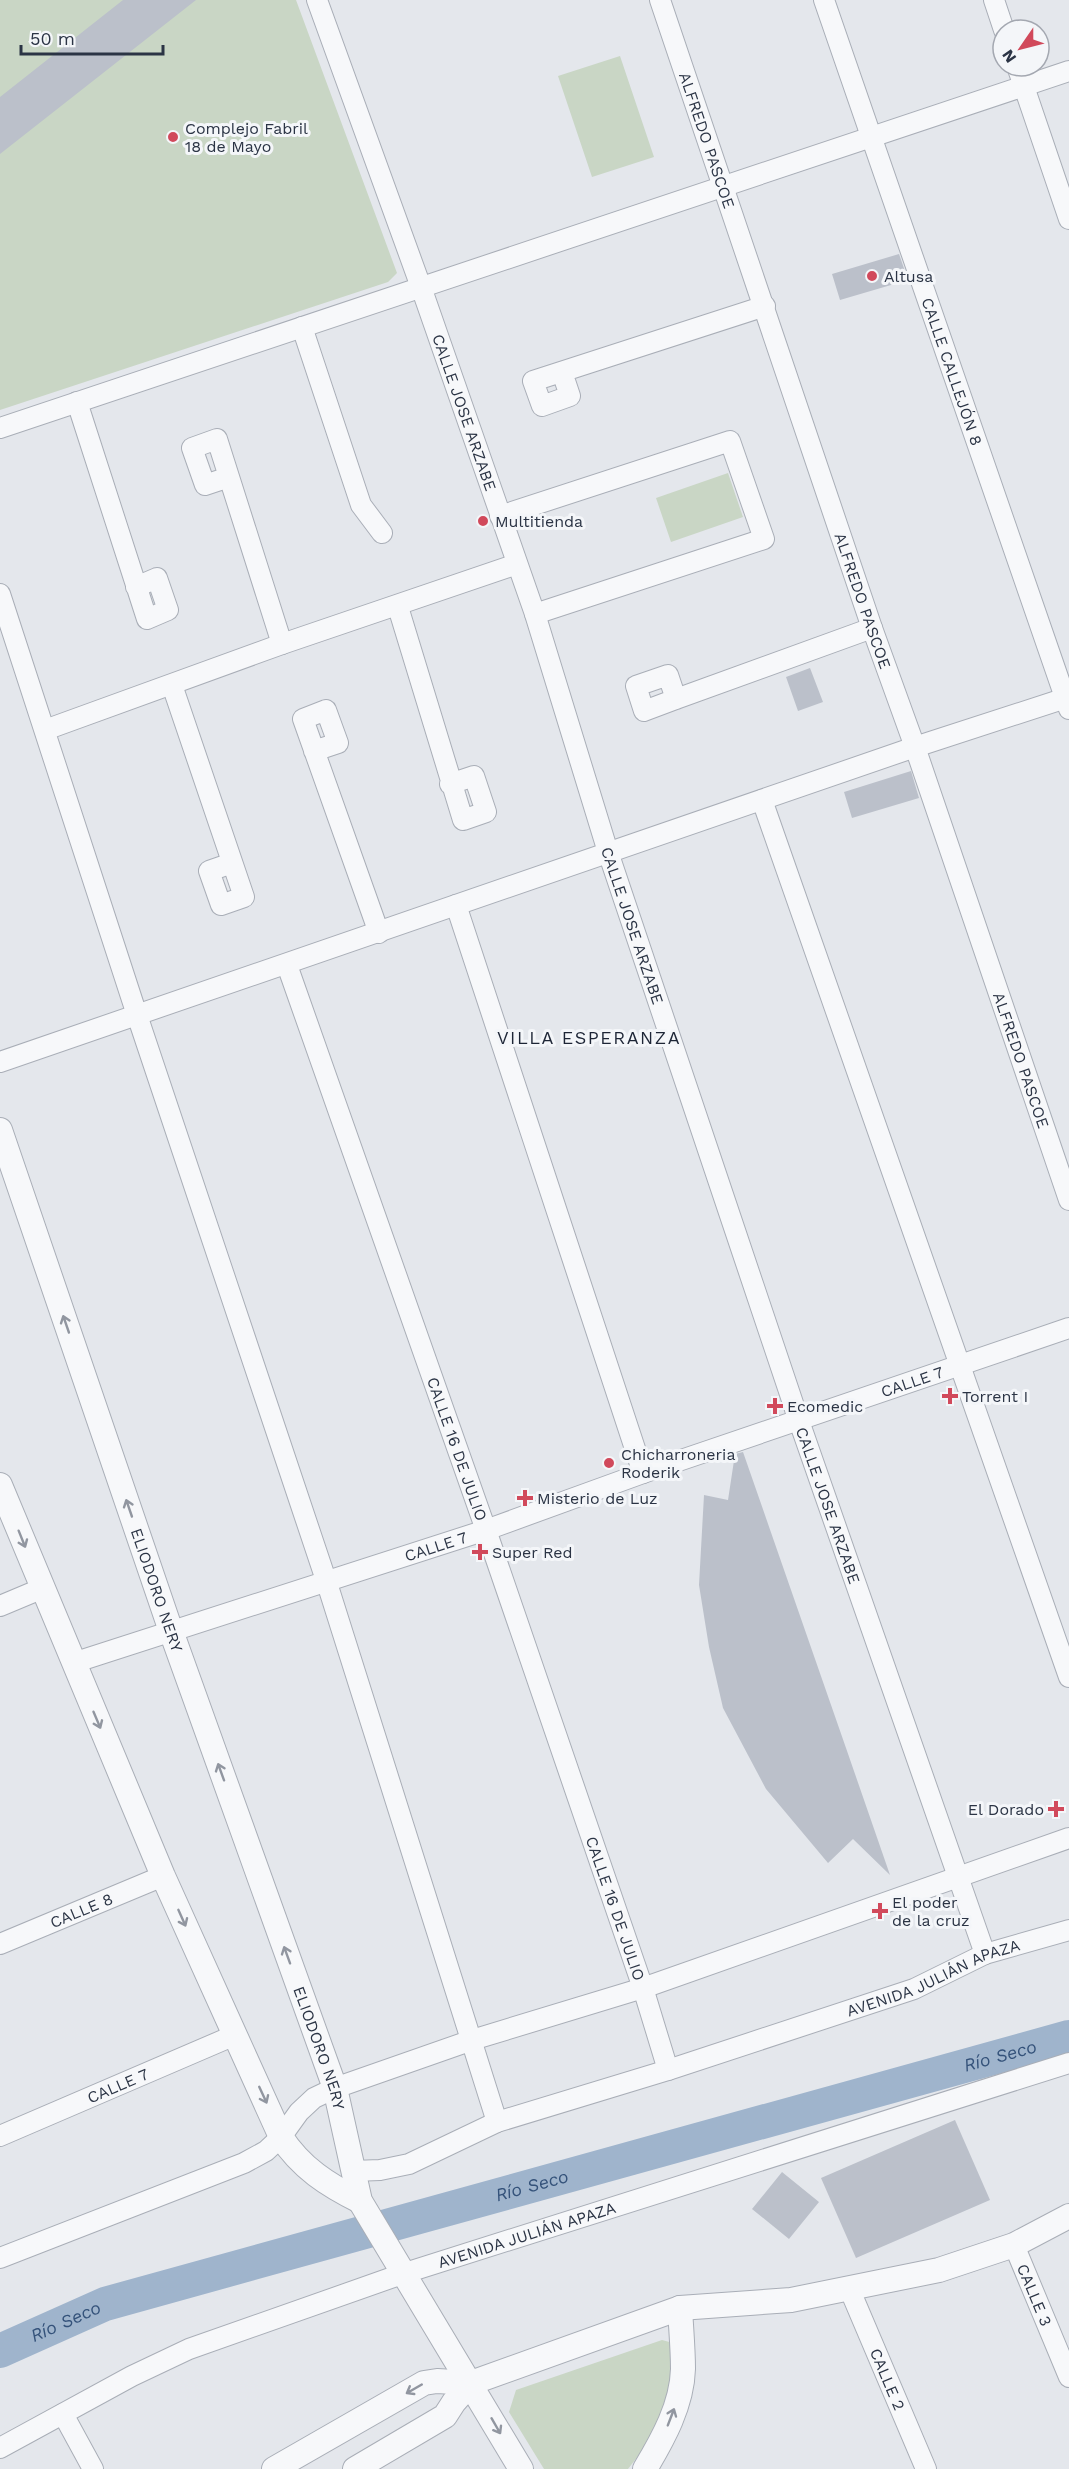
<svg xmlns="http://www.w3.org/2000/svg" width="1069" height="2469" font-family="'Work Sans',sans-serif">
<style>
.green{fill:#c9d6c5}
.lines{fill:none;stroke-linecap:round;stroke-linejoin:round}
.river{stroke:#9fb4cc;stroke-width:34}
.building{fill:#bbc0ca}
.minor-casing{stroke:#a9aeb7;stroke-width:22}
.tertiary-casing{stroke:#a9aeb7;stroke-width:26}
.minor{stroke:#f7f8fa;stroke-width:20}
.tertiary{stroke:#f7f8fa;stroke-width:24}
.oneway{stroke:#9196a0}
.poi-dot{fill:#d1495b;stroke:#f4f6f9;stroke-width:2}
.labels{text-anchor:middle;stroke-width:6;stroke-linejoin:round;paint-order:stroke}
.poi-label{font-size:16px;fill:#2b3445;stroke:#f4f6f9;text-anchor:start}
.street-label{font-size:16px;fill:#2b3445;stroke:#f4f6f9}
.neighbourhood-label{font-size:18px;letter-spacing:1.5px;fill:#1d2536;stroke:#f4f6f9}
.water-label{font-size:18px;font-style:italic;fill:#34527a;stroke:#f4f6f9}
</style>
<rect width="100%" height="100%" fill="#e4e7ec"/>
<!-- green -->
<path class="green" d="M0,0h296l101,273 -9,9 -388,128z
M620,56l34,101 -62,20 -34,-101z
M728,473l15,44 -72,25 -15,-44z
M662,2340l11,3c-1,51 -12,86 -45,126h-84l-35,-57 7,-22z"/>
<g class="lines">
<!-- river -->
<path class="river" id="s1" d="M0,2351l105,-47 964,-267"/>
</g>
<!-- building -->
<path class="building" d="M123,0h73l-196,154v-57z
M899,254l9,26 -68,20 -8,-26z
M810,668l13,34 -25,9 -12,-34z
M911,771l8,27 -67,20 -8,-26z
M743,1452l103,296 44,127 -37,-36 -25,24 -62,-74 -43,-81 -14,-61 -10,-62 5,-90 24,5 7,-46z
M955,2120l35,80 -134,58 -35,-80z
M782,2172l37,30 -30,37 -37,-30z"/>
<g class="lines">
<defs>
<g id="minor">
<path id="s2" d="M317,0l104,287 114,327 73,238 191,569 186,533"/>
<path id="s3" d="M660,0l212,628 43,119 154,453"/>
<path id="s4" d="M824,0l245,709"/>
<path d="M994,0l10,30"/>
<path d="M1017,66l52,153"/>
<path d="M302,327l59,178 21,28"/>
<path d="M562,372l8,24 -28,10 -9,-25 232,-75"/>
<path d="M77,402l70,217 21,-9 -11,-32 -21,9"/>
<path d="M0,428l1069,-357"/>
<path d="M229,477l-24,8 -13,-37 25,-9 65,205"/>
<path d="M500,516l230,-75 34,98 -229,75"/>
<path d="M0,594l137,421 189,565 171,542"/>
<path d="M398,607l65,213 23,-8 -12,-36 -24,8"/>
<path d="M172,685l72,212 -23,8 -12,-34 23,-8"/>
<path d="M676,699l-8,-24 -32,11 8,25 32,-12 196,-71"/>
<path d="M45,730l237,-86 235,-80"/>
<path d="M314,751l24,-8 -12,-33 -23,9 76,214"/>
<path d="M762,800l307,877"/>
<path d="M456,905l187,568"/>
<path id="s5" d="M287,965l199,565 157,458 25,82"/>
<path d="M0,1062l915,-315 154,-50"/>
<path d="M0,1606l43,-18"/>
<path id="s6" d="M73,1663l413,-133 157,-57 426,-145"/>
<path id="s7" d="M0,1944l163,-68"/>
<path id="s8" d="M0,2136l235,-101"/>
<path id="s9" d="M353,2171l27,-1 29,-6 88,-42 171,-52 246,-81 71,-35 84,-24"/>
<path id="s10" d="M1014,2245l55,132"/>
<path d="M0,2258l244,-95 22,-12 15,-14 18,-25 15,-14 21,-10 137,-48 171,-52 426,-150"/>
<path id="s11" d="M849,2288l77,181"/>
<path d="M63,2414l30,55"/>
<path id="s12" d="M0,2448l132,-72 57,-27 213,-75 667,-211"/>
</g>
<g id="tertiary">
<path id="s13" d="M0,1130l171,501 164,457 25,113 161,268"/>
<path d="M0,1485l163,391 118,261c20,31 47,48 79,64"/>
<path d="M274,2469l150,-86 13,-2 34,2 209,-75 111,-8 148,-30 75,-25 55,-29"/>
<path d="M355,2469l90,-53 9,-14 17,-19"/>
<path d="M645,2469c18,-30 37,-64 38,-100 0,-20 -2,-41 -3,-61"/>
</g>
</defs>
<!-- minor casing -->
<use href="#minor" class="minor-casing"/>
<!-- tertiary casing -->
<use href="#tertiary" class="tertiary-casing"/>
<!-- minor -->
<use href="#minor" class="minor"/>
<!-- tertiary -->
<use href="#tertiary" class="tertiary"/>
</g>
<!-- one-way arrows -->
<defs><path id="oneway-shaft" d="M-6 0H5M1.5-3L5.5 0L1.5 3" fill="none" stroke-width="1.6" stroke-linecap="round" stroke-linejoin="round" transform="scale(1.5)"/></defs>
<g class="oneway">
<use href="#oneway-shaft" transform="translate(66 1324) rotate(-109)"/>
<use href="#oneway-shaft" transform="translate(129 1508) rotate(-109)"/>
<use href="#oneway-shaft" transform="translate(22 1539) rotate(68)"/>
<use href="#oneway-shaft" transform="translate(97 1720) rotate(67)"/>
<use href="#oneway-shaft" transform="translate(221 1772) rotate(-110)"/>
<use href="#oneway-shaft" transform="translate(182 1918) rotate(66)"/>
<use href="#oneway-shaft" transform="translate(287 1955) rotate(-110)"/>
<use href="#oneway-shaft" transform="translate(263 2095) rotate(65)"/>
<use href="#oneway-shaft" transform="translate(414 2389) rotate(150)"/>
<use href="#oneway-shaft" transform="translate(671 2417) rotate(-69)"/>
<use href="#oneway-shaft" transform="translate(496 2426) rotate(60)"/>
</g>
<!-- markers -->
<g class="poi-dot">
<circle cx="173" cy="137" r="6"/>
<circle cx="872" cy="276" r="6"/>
<circle cx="483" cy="521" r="6"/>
<path d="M947 1387h6v6h6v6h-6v6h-6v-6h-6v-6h6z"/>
<path d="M772 1397h6v6h6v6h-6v6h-6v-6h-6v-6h6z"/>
<circle cx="609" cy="1463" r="6"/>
<path d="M522 1489h6v6h6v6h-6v6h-6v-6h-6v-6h6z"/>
<path d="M477 1543h6v6h6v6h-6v6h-6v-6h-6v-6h6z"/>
<path d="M1053 1800h6v6h6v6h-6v6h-6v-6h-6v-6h6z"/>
<path d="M877 1902h6v6h6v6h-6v6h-6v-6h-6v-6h6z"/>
</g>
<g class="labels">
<!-- poi labels -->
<g class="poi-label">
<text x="185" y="134">Complejo Fabril<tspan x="185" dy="18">18 de Mayo</tspan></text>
<text x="884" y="282">Altusa</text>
<text x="495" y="527">Multitienda</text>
<text x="962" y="1402">Torrent I</text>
<text x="787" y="1412">Ecomedic</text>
<text x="621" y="1460">Chicharroneria<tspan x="621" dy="18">Roderik</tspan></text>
<text x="537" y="1504">Misterio de Luz</text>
<text x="492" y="1558">Super Red</text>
<text x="1044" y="1815" text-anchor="end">El Dorado</text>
<text x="892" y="1908">El poder<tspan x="892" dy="18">de la cruz</tspan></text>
</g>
<!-- street labels -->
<g class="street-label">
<text dy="6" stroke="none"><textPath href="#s3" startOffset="148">ALFREDO PASCOE</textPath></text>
<text dy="6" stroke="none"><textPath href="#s4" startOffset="393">CALLE CALLEJÓN 8</textPath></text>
<text dy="6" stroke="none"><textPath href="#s2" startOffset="438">CALLE JOSE ARZABE</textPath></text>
<text dy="6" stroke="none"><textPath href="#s3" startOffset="634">ALFREDO PASCOE</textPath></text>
<text dy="6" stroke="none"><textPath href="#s2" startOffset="978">CALLE JOSE ARZABE</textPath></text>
<text dy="6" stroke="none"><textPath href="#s3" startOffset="1120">ALFREDO PASCOE</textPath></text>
<text dy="6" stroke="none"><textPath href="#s6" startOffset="885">CALLE 7</textPath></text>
<text dy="6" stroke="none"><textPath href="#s5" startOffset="513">CALLE 16 DE JULIO</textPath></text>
<text dy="6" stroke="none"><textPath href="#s2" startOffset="1590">CALLE JOSE ARZABE</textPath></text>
<text dy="6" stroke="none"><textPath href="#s6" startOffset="381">CALLE 7</textPath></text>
<text dy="6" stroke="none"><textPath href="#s13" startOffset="486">ELIODORO NERY</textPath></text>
<text dy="6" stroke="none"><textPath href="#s5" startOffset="999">CALLE 16 DE JULIO</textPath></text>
<text dy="6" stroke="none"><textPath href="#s7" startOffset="88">CALLE 8</textPath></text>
<text dy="6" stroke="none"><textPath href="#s9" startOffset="614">AVENIDA JULIÁN APAZA</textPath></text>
<text dy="6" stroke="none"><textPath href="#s13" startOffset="972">ELIODORO NERY</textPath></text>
<text dy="6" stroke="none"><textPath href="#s8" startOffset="128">CALLE 7</textPath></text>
<text dy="6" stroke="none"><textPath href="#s12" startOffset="570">AVENIDA JULIÁN APAZA</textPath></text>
<text dy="6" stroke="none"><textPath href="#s10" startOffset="54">CALLE 3</textPath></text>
<text dy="6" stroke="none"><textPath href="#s11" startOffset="99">CALLE 2</textPath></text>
</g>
<!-- neighbourhood labels -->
<g class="neighbourhood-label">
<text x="589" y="1044">VILLA ESPERANZA</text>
</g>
<!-- water labels -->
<g class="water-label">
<text dy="6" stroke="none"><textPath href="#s1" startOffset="1044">Río Seco</textPath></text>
<text dy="6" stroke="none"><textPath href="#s1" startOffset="558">Río Seco</textPath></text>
<text dy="6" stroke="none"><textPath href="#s1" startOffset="72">Río Seco</textPath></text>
</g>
</g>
<!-- north arrow -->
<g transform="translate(1021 48) rotate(235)"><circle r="28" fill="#f4f6f9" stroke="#a4a8b1" stroke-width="1.5"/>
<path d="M0-4.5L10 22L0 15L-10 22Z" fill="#d1495b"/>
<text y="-9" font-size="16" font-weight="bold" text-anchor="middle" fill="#2b3445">N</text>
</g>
<!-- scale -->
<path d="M21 45v9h142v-9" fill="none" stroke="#2b3445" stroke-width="3"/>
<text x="30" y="45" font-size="18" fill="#2b3445" stroke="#f4f6f9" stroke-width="4.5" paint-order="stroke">50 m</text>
</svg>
